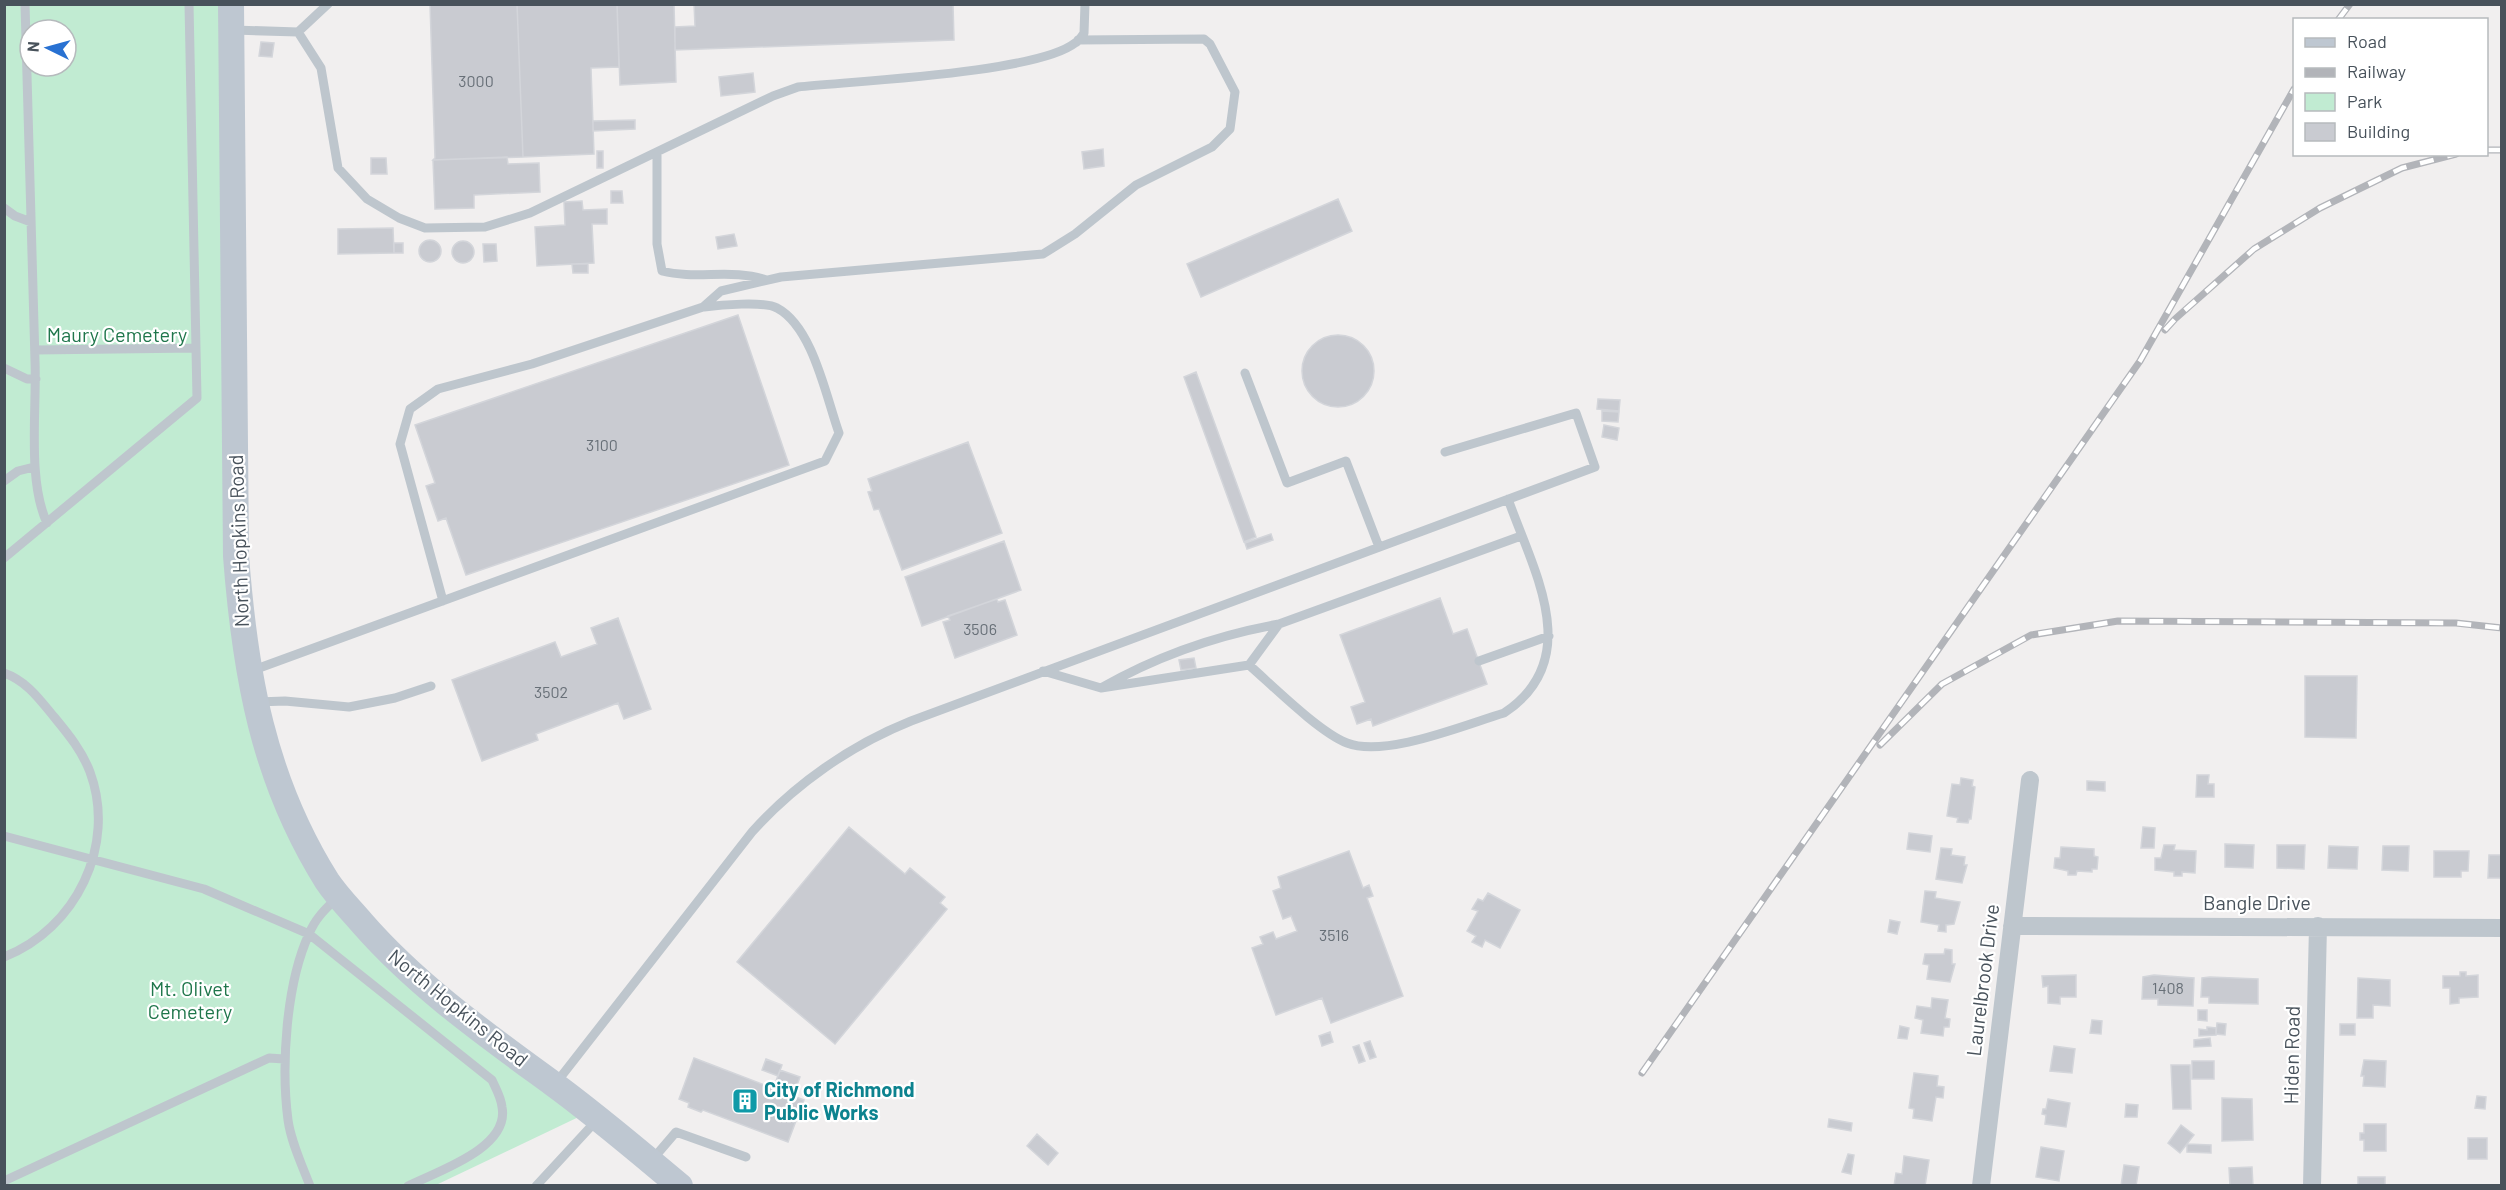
<svg xmlns="http://www.w3.org/2000/svg" width="2506" height="1190" font-family="Barlow,sans-serif">
<style>
.green{fill:#c1ebd2;fill-rule:evenodd}
.building{fill:#c9cbd1;stroke:#d3d5da;stroke-width:1.5}
.lines{fill:none;stroke-linecap:round;stroke-linejoin:round}
.lane{stroke:#bec6cd;stroke-width:9}
.street{stroke:#bec6cd;stroke-width:18}
.secondary{stroke:#bec7d1;stroke-width:26}
.rail-casing{stroke:#b2b4b9;stroke-width:7}
.rail{stroke:#fff;stroke-width:4.5;stroke-dasharray:14;stroke-linecap:butt}
.labels{text-anchor:middle;stroke-width:4.5;stroke-linejoin:round;paint-order:stroke}
.number-label{font-size:16px;fill:#687078}
.park-label{font-size:20px;fill:#1f764b;stroke:#fff}
.street-label{font-size:20px;fill:#48525b;stroke:#fff}
.culture-label{font-size:20px;font-weight:bold;fill:#0d838f;stroke:#fff;text-anchor:start}
</style>
<rect width="100%" height="100%" fill="#f1efef"/>
<!-- green -->
<path class="green" d="M5,5h216l10,389 31,323 72,168 61,67 192,161 -151,72 -431,1zM30,30h36v36h-36z"/>
<!-- building -->
<path class="building" d="M430,4h87l6,153 -90,3 2,-2z
M517,4h100l2,63 -28,1 3,86 -71,3z
M617,4h57l2,78 -56,3z
M694,4h259l1,36 -279,10v-23l20,-1z
M261,42l13,1 -2,14 -13,-1z
M753,73l2,19 -34,4 -2,-19z
M635,120v9l-42,2v-10z
M1103,149l1,17 -20,3 -2,-17z
M597,151h6v17h-6z
M507,157l1,7 31,-1 1,29 -66,3v13l-39,1 -2,-49z
M371,158h15l1,16h-16z
M611,191h11l1,12h-12z
M1338,199l14,32 -151,66 -14,-33z
M582,201l1,9 24,-1v15h-15l2,39 -57,3 -2,-39 30,-2 -1,-23z
M393,228l1,25 -56,1v-25z
M734,234l3,12 -19,3 -2,-12z
M419 251a11 11 0 1 1 22 0a11 11 0 1 1-22 0Z
M452 252a11 11 0 1 1 22 0a11 11 0 1 1-22 0Z
M394,243h9v10h-9z
M483,244h13l1,17 -13,1z
M572,264h16v9h-15z
M738,315l51,150 -323,110 -20,-57 -8,3 -12,-35 9,-3 -20,-58z
M1302 371a36 36 0 1 1 72 0a36 36 0 1 1-72 0Z
M1196,372l60,165 -12,5 -60,-165z
M1598,399l22,1 -1,11 -22,-2z
M1602,411l17,1 -1,10 -16,-1z
M1604,425l15,3 -2,12 -15,-3z
M968,442l34,91 -100,37 -23,-61 -5,1 -6,-18 4,-1 -4,-12z
M1271,534l2,6 -26,9 -2,-6z
M1004,541l17,49 -99,36 -17,-49z
M1440,598l13,36 14,-5 20,55 -114,42 -2,-7 -14,5 -6,-17 14,-5 -25,-67z
M997,599l1,3 7,-2 12,35 -62,23 -12,-36 7,-2 -2,-4z
M618,618l33,91 -27,10 -6,-16 -82,31 2,6 -56,21 -30,-81 103,-38 6,15 36,-13 -6,-16z
M1194,658l2,10 -15,2 -2,-10z
M2305,676h52l-1,62 -51,-1z
M2197,775h12l-1,9h6v13h-18z
M1961,778l12,2 -1,6 3,1 -4,32h-2l-1,4 -11,-1 1,-4 -11,-2 5,-32 8,1z
M2087,781l18,1v9l-18,-1z
M849,827l56,47 5,-6 35,29 -5,6 7,6 -112,135 -98,-82z
M2143,827l12,1 -1,20h-13z
M1909,833l23,3 -2,16 -23,-3z
M2225,844l29,1 -1,23 -28,-1z
M2164,845h11l-1,5 22,1 -1,22 -13,-1v4h-8v-4l-19,-2v-12h6z
M2277,845h28l-1,24 -27,-1z
M2329,846l29,1 -1,22 -29,-1z
M2383,846h26l-1,25 -26,-1z
M2061,847l33,2v7l4,1 -1,12h-5v3l-15,-1 -1,4h-8v-4l-14,-3 1,-10h5z
M1941,848l11,1 -1,6 14,2 -1,8h3l-5,18 -26,-4z
M1349,851l14,37 6,-3 4,11 -6,2 36,98 -72,27 -9,-25 -46,17 -24,-67 11,-4 -3,-7 13,-5 3,7 21,-8 -6,-15 -8,3 -10,-28 8,-3 -3,-11z
M2434,851h35l-1,20h-7v6h-27z
M2489,855h13v27l-2,-4h-12z
M1925,891l11,1 -1,6 25,4 -6,22 -8,1v7l-8,-1 1,-6 -18,-3z
M1488,893l32,17 -20,38 -15,-8 -3,7 -10,-5 4,-6 -9,-5 11,-20 -6,-2 6,-10 5,2z
M1890,920l10,2 -3,12 -9,-2z
M1945,949l7,1v14h3l-5,18 -23,-3 2,-14 -6,-1 2,-10h19z
M2460,972h6v4l12,-1v22l-19,1v5l-9,1v-16h-7v-12h17z
M2076,975v22h-16v7l-12,-1v-17l-5,1 -1,-11z
M2154,975l40,3 -1,28 -35,-1v-6h-16l1,-22z
M2210,977l48,2v25l-49,-1v-6h-8l1,-19z
M2358,978l32,2v26l-17,-1v13h-16z
M1932,998l16,2 -3,18 5,1 -1,8h-5l-1,9 -22,-3 2,-13 -8,-2 2,-12 14,2z
M2198,1010h9v11l-9,-1z
M2092,1020l10,1 -1,13 -11,-1z
M2217,1023l9,1 -1,11 -9,-1z
M2340,1024h15v11h-15z
M1900,1026l9,2 -2,11 -9,-1z
M2207,1027l9,1v7l-17,1v-7l8,1z
M1330,1032l3,10 -11,4 -3,-10z
M2210,1038l1,8 -17,1v-7z
M1370,1041l6,16 -6,2 -6,-16z
M1359,1045l6,16 -6,2 -6,-16z
M2054,1046l21,3 -3,24 -22,-2z
M694,1058l110,42 -16,42 -85,-32 -2,2 -13,-5 1,-4 -10,-4z
M766,1059l16,6 -4,11 -16,-6z
M2364,1060l22,1 -1,26 -22,-1 1,-10h-3z
M2192,1061h22v18h-22z
M2171,1065h19l1,44h-18z
M780,1070l20,7 -4,11 -20,-7z
M1914,1073l24,3 -1,10 7,1 -1,11 -7,-1 -4,24 -19,-3 1,-9 -5,-1z
M2477,1096l9,1 -1,12 -10,-1z
M2222,1098l30,1 1,41 -31,1z
M2048,1099l22,4 -4,24 -21,-3 1,-9 -4,-1 1,-5h3z
M2126,1104l12,1 -1,12h-12z
M1829,1119l23,4 -1,8 -23,-4z
M2364,1124h22v27h-22v-11h-4v-7h4z
M2181,1125l13,10 -14,18 -12,-10z
M1037,1134l21,19 -10,12 -21,-19z
M2468,1138h19v21h-19z
M2187,1144l24,1v8l-24,-1z
M2041,1147l23,4 -5,30 -23,-4z
M1848,1154l6,1 -3,19 -9,-2z
M1904,1156l25,4 -4,26h-31l2,-13 6,1z
M2124,1165l15,2 -3,19h-15z
M2252,1167l1,19h-23l-1,-18z
M2358,1177h27v9h-27z"/>
<g class="lines">
<!-- lane -->
<path class="lane" d="M25,4c4,119 7,238 10,357 2,48 -8,119 12,162
M234,30l64,2 30,-28
M298,32l23,36 17,100 29,31 32,19 26,10 60,-1 45,-14 243,-117 25,-9c56,-6 239,-14 277,-44 4,-2 7,-7 9,-10l1,-29
M657,154v90l5,27c34,9 71,-3 104,9
M4,208l11,8 16,6
M35,350l161,-2
M4,368l23,11h9
M1245,373l42,110 59,-22 33,86
M4,481l14,-10 16,-4
M4,558l193,-160 -8,-394
M443,601l-43,-157 10,-35 28,-20 94,-25 171,-57 18,-16 60,-14 262,-23 32,-20 61,-49 76,-38 18,-18 5,-37 -25,-48 -6,-5 -126,1
M1479,661l70,-25
M1249,665c24,21 70,67 98,78 38,15 117,-18 157,-30 82,-54 29,-143 4,-214
M251,671l574,-210 14,-28c-13,-36 -26,-106 -62,-125 -12,-7 -58,-3 -73,-1
M1043,671l58,17 148,-23 30,-41
M4,673c23,8 36,27 51,45 14,17 27,33 35,54 27,73 -14,157 -86,185
M1101,688c54,-31 117,-53 178,-64l242,-88
M257,702l28,-1 64,6 46,-9 36,-12
M4,836l200,53 105,45 183,146c4,9 9,17 10,27 8,41 -64,64 -94,79
M556,1083l196,-251c43,-48 99,-87 159,-111l684,-254 -19,-54 -131,39
M652,1160l24,-28 70,25
M4,1181l265,-123 15,1
M310,1186c-8,-21 -19,-44 -22,-66 -7,-54 -2,-136 21,-186 6,-15 16,-25 28,-36
M536,1186l60,-65"/>
<!-- street -->
<path class="street" d="M2012,926l490,2
M1981,1186l49,-406
M2312,1186l6,-260"/>
<!-- secondary -->
<path class="secondary" d="M231,4l5,552c9,118 27,223 91,325 10,15 23,28 35,42 55,63 123,111 190,160 44,32 86,68 128,103"/>
<defs>
<path id="rail" d="M2338,20l12,-16
M2486,150h16
M2165,330l10,-11 79,-70 66,-41 82,-40 54,-14
M1880,745l62,-61 89,-49 87,-14 338,2 46,5
M1642,1073l498,-712 154,-272"/>
</defs>
<!-- rail casing -->
<use href="#rail" class="rail-casing"/>
<!-- rail -->
<use href="#rail" class="rail"/>
</g>
<!-- icons -->
<defs>
<symbol id="building-square" viewBox="-11 -11 22 22"><rect x="-9" y="-9" width="18" height="18" rx="4" fill="#0f9aa8" stroke="#fff"/><path d="M-4-6H4V6H1V3H-1V6H-4ZM-2.5-4.3h1.7v1.8h-1.7ZM.8-4.3h1.7v1.8H.8ZM-2.5-1h1.7V.8h-1.7ZM.8-1h1.7V.8H.8Z" fill="#fff"/></symbol>
</defs>
<g fill-rule="evenodd">
<use href="#building-square" x="730" y="1086" width="30" height="30"/>
</g>
<g class="labels">
<!-- number labels -->
<g class="number-label">
<text x="476" y="87">3000</text>
<text x="602" y="451">3100</text>
<text x="980" y="635">3506</text>
<text x="551" y="698">3502</text>
<text x="1334" y="941">3516</text>
<text x="2168" y="994">1408</text>
</g>
<!-- park labels -->
<g class="park-label">
<text x="117" y="342">Maury Cemetery</text>
<text x="190" y="996">Mt. Olivet<tspan x="190" dy="23">Cemetery</tspan></text>
</g>
<!-- street labels -->
<g class="street-label">
<text transform="translate(239 541) rotate(-92)" y="7">North Hopkins Road</text>
<text x="2257" y="910">Bangle Drive</text>
<text transform="translate(1983 980) rotate(-83)" y="7">Laurelbrook Drive</text>
<text transform="translate(458 1008) rotate(39)" y="7">North Hopkins Road</text>
<text transform="translate(2292 1055) rotate(-89)" y="7">Hiden Road</text>
</g>
<!-- culture labels -->
<g class="culture-label">
<text x="764" y="1097">City of Richmond<tspan x="764" dy="23">Public Works</tspan></text>
</g>
</g>
<!-- border -->
<rect width="2506" height="1190" fill="none" stroke="#48525b" stroke-width="12"/>
<!-- legend -->
<rect x="2293" y="18" width="195" height="138" fill="#ffffff" stroke="#b6babd" stroke-width="1.5"/>
<rect x="2305" y="38" width="30" height="9" fill="#bec7d1" stroke="#b6babd" stroke-width="1.5"/>
<text x="2347" y="48" font-size="18" fill="#48525b">Road</text>
<rect x="2305" y="68" width="30" height="9" fill="#b2b4b9" stroke="#b6babd" stroke-width="1.5"/>
<text x="2347" y="78" font-size="18" fill="#48525b">Railway</text>
<rect x="2305" y="93" width="30" height="18" fill="#c1ebd2" stroke="#b6babd" stroke-width="1.5"/>
<text x="2347" y="108" font-size="18" fill="#48525b">Park</text>
<rect x="2305" y="123" width="30" height="18" fill="#c9cbd1" stroke="#b6babd" stroke-width="1.5"/>
<text x="2347" y="138" font-size="18" fill="#48525b">Building</text>
<!-- north arrow -->
<g transform="translate(48 48) rotate(275)"><circle r="28" fill="#ffffff" stroke="#b6babd" stroke-width="1.5"/>
<path d="M0-4.5L10 22L0 15L-10 22Z" fill="#2871d2"/>
<text y="-9" font-size="16" font-weight="bold" text-anchor="middle" fill="#48525b">N</text>
</g>
</svg>
